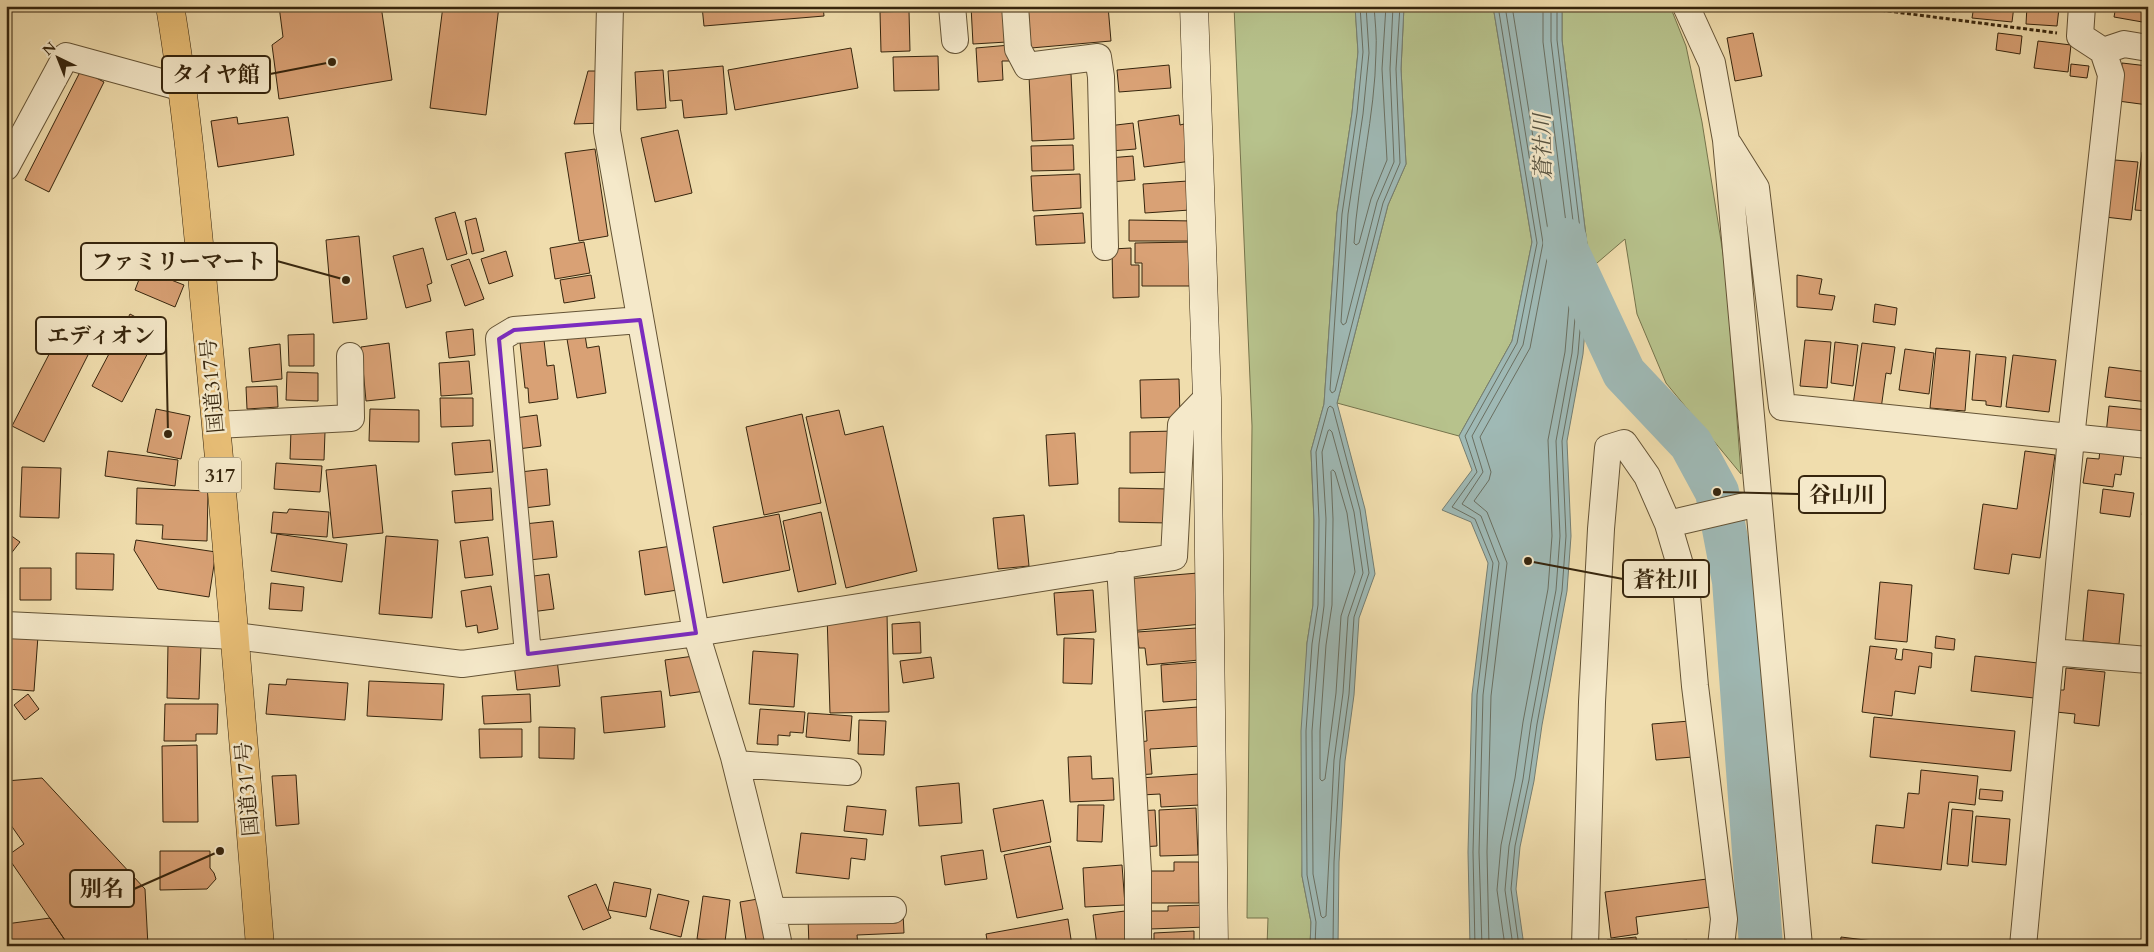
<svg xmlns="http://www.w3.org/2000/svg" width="2154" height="952" font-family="Cardo,'Noto Serif JP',serif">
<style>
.green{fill:#b7c28c;stroke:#76744c}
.water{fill:#9fb9b5;stroke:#757e72}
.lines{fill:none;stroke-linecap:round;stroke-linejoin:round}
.shore{stroke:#6a6f61;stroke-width:1}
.river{stroke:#9fb9b5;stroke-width:44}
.building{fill:#d9a175;stroke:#36250d}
.street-casing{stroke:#645335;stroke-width:28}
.secondary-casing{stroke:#36250d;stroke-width:29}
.highway-casing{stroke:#36250d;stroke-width:29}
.path{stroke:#36250d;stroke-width:3;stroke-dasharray:4 2.5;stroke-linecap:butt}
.street{stroke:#f5e9ca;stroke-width:26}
.secondary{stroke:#f5e9ca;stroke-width:28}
.highway{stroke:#e8be76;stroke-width:28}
.marked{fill:none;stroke:#7b2cbf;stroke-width:4;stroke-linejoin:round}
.labels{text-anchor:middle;stroke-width:5;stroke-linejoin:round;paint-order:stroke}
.shield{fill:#f5e9ca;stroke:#6f6046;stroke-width:1}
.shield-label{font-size:20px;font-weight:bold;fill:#36250d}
.street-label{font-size:21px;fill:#36250d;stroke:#f5e9ca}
.water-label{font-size:22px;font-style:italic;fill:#56513f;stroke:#f5e9ca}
.leader{fill:none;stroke:#36250d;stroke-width:2}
.callout-dot{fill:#36250d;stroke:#f5e9ca;stroke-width:2}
.callout{fill:#f5e9ca;stroke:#36250d;stroke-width:2}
.callout-label{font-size:22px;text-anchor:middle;font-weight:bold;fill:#36250d}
</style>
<rect width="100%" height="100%" fill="#f0ddad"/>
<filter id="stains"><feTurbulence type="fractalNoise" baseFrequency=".004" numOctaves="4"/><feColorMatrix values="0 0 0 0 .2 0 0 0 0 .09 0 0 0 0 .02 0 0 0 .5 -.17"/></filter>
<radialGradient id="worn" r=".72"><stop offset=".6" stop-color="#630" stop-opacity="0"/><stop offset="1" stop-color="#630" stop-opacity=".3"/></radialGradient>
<!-- green -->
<path class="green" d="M1234,6h121l3,46 -6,61 -15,100 -13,191 -13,47 3,69 -1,85 -6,38 -5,233 9,46 -1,24h-43l1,-28h-21l5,-492z
M1404,6h89l39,236 -20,99 -53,95 -122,-33 51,-198 18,-41 -5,-95z
M1562,6h108l16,40 16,76 24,150 15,202 -75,-91 -29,-69 -12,-75 -35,30 -28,-229z"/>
<!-- water -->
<path class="water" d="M1355,6h49l-3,63 5,95 -18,41 -51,198 28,106 10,65 -16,44 -5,77 -9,66 -6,101 -1,84h-28l1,-24 -9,-46 -1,-145 6,-88 6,-38 1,-85 -3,-69 13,-47 13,-191 15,-100 6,-61z
M1493,6h69v34l28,229 -7,85 -16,87 4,95 -4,55 -25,134 -8,56 -14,66 -4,42 8,57h-54l-2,-94 4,-158 16,-131 -17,-41 -29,-12 30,-40 -13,-34 53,-95 20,-99z"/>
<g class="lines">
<!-- shore -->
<path class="shore" d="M1360,6l3,46 -6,61 -15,101 -12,176 2,3 3,-2 48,-188 17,-40 -4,-94 4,-63
M1366,6l3,47 -6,61 -15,100 -7,108 2,3 3,-2 31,-121 17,-40 -4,-93 3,-63
M1374,6c1,15 3,31 2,46 -1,64 -18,127 -22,191l2,2 3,-2 12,-44 16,-39 -5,-91 4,-63
M1330,430l2,2 22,80 9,61 -15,44 -5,76 -9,67 -8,156 -3,2 -2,-2 -8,-42 -1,-143 7,-87 5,-38 2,-87 -4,-67 6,-21z
M1333,470l2,2 12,41 8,59 -14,44 -5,77 -11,86 -3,2 -2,-2v-48l6,-86 6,-40 1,-86 -2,-47z
M1315,946l1,-24 -9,-47 -1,-144 6,-87 6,-39 1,-85 -3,-68 12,-44 2,-2 3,2 27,102 9,63 -15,44 -5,77 -9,66 -6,102 -1,84
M1475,946l-2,-94 4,-157 16,-132 -18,-44 -23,-12 25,-35 -12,-36 52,-93 20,-100 -39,-237
M1482,946l-3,-94 4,-157 16,-132 -18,-47 -19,-12 21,-32 -11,-36 51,-91 20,-102 -38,-237
M1489,946l-2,-94 4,-156 16,-133 -20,-51 -13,-11 15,-21 2,-8 -11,-35 50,-89 20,-105 -38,-237
M1505,946l-8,-56 4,-45 14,-67 8,-56 25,-133 4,-53 -4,-96 17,-88 7,-82 -29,-228v-36
M1513,946l-8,-56 4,-44 14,-67 8,-56 25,-133 4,-54 -4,-95 16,-88 7,-83 -28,-229v-35
M1519,946l-8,-57 4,-43 14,-66 8,-56 25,-133 4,-55 -4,-95 16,-87 7,-84 -28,-230v-34"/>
<!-- river -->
<path class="river" d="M1565,240l1,9 58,124 67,71 26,48 17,89 27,365"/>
</g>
<!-- building -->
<path class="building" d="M279,6h102l11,74 -113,19 -7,-54 11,-8z
M443,6h56l-13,109 -56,-7z
M702,6h121l1,10 -120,10z
M971,6h34l2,36 -34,2z
M1028,6h80l3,35 -80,7z
M1932,6h24l-1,6 -23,-3z
M1974,6h40l-2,16 -40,-4z
M2027,6h27v2h5l-2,18 -31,-2z
M2116,6h32v17l-34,-6z
M909,11l1,40 -29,1 -1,-40z
M1753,33l9,43 -27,5 -8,-43z
M1998,33l24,3 -2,18 -24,-4z
M2038,41l33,4 -3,27 -34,-4z
M1010,45l1,16h-9l1,19 -25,2 -2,-34z
M851,48l7,40 -123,22 -7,-40z
M938,56l1,34 -45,1 -1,-34z
M2122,63l26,3v39l-30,-4z
M2071,64l18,2 -2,12 -17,-2z
M1169,65l2,23 -52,4 -2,-22z
M723,66l4,48 -43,4 -2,-18 -12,1 -2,-30z
M81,70l23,12 -55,110 -24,-12z
M663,70l3,38 -29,2 -2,-38z
M588,71h15l-1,52 -28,1z
M1071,74l3,65 -42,2 -3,-65z
M1179,115l1,10 8,-2 4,38 -48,6 -6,-46z
M237,117l1,7 50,-7 6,38 -76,12 -7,-46z
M1133,123l3,26 -26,2 -2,-25z
M678,130l14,63 -37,9 -14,-64z
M1073,145l1,25 -42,1 -1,-25z
M595,149l13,87 -29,5 -14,-88z
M2142,152l6,1v58l-13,-1z
M1133,156l2,24 -25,2 -2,-24z
M2115,160l23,2 -7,58 -26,-3z
M1080,174l1,34 -48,3 -2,-35z
M1188,181l2,29 -45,3 -2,-29z
M455,212l12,42 -20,6 -12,-42z
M1083,213l2,30 -49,2 -2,-29z
M476,218l8,33 -12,3 -7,-33z
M1129,220l66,1v20h-66z
M359,236l8,83 -34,4 -7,-83z
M584,242l6,31 -35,6 -5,-31z
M1192,242v44h-50v-23h-7v-20z
M423,248l9,35 -5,2 4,16 -25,7 -13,-52z
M1131,248v17h8v32l-26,1 -1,-49z
M506,251l7,25 -24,8 -8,-25z
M469,259l15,40 -19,7 -14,-41z
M143,269l41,16 -9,22 -40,-17z
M591,275l4,23 -31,5 -4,-23z
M1797,275l25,4 -3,15 16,2 -3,14 -35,-3z
M1875,304l22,4 -2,17 -22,-3z
M130,314l30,16 -38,72 -30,-16z
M473,329l2,26 -26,3 -3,-26z
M314,334v32h-25l-1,-31z
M59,335l31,16 -46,91 -32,-16z
M585,335l2,13 12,-2 7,47 -29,5 -10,-59z
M544,340l3,26 7,-1 4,34 -29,4 -1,-15h-3l-5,-45z
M1805,340l26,2 -4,46 -27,-2z
M1835,342l23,3 -5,41 -22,-3z
M389,343l6,55 -29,3 -5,-54z
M1862,343l33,4 -4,27 -5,-1 -5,36 -28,-4z
M280,344l2,35 -30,3 -3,-34z
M1936,348l34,3 -5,60 -35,-3z
M1905,349l29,4 -5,41 -30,-4z
M1976,354l30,3 -5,50 -15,-2v-4l-14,-1z
M2013,355l43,5 -7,52 -43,-5z
M469,361l3,33 -31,2 -2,-33z
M2109,367l39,5v30l-43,-5z
M287,372l31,1v28l-32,-1z
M1179,379l1,38 -39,1 -1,-38z
M277,386l1,21 -31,2 -1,-22z
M440,398h33v28l-32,1z
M2109,406l39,4 -3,28 -39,-4z
M156,409l34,7 -9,43 -34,-7z
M370,409l49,1v32l-50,-1z
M839,410l6,25 38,-9 34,145 -71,17 -40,-171z
M802,414l19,89 -57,12 -18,-88z
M537,415l4,31 -23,3 -3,-31z
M291,430l34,2 -1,28 -34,-1z
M1176,431l1,41 -47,1v-41z
M1075,433l3,51 -29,2 -3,-51z
M490,440l3,32 -38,3 -3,-32z
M2100,450l24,4 -3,21 -6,-1 -2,13 -30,-4 4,-25 12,1z
M108,451l70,9 -3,26 -70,-10z
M2025,451l30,4 -15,103 -28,-4 -3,20 -35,-5 9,-65 34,5z
M276,463l46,3 -2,26 -46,-3z
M376,465l7,68 -50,5 -7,-68z
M22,467l39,1 -2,50 -39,-1z
M547,469l3,36 -26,3 -4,-36z
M2146,485l2,1v30l-6,-1z
M137,488l71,3 -1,50 -45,-2 1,-14 -27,-1z
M491,488l2,32 -38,3 -3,-32z
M1119,488l50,1 -1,34 -49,-1z
M2103,489l31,4 -4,24 -30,-4z
M289,509l40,3 -2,25 -56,-4 2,-21 14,1z
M821,512l15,72 -38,8 -15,-71z
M779,514l11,56 -67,13 -10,-56z
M1024,515l5,51 -31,3 -5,-51z
M553,521l4,36 -28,3 -5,-36z
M6,532l14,10 -14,18z
M277,534l70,10 -5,38 -71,-11z
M386,536l52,4 -6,78 -53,-4z
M488,537l5,38 -28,3 -5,-37z
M136,540l80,12 -7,45 -51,-8 -24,-39z
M678,545l6,44 -39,6 -6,-44z
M76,553l38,1 -1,36 -37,-1z
M20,568h31v32h-31z
M1198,573l4,51 -72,7 -4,-52z
M549,574l5,35 -23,3 -5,-35z
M1880,582l32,3 -5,57 -32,-3z
M271,583l33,4 -2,24 -33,-2z
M491,586l7,43 -20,4 -1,-8 -11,2 -5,-36z
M1093,590l3,42 -39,3 -3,-42z
M2088,590l36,4 -5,50 -36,-3z
M887,613l2,99 -59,1 -3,-99z
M920,622l1,31 -28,1 -1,-30z
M1197,628l2,32 -52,5 -2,-17h-6l-2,-16z
M6,633l32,3 -4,55 -28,-2z
M1936,636l19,3 -1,11 -19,-2z
M1064,638l30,1 -2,45 -29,-1z
M168,644l33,1 -2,54 -32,-1z
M1870,646l27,3 -2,10 7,1 1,-11 29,4 -1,15 -12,-2 -4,28 -20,-3 -3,25 -30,-4z
M753,651l45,3 -4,53 -45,-3z
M701,655l4,36 -35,5 -5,-36z
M1975,656l63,7 -4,35 -63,-7z
M931,657l3,21 -31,5 -3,-22z
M557,659l3,27 -43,4 -3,-26z
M1200,662l2,37 -39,3 -2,-37z
M2066,668l39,4 -6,54 -25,-3 1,-9 -19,-2 2,-22h6z
M287,679l61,4 -3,37 -79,-6 3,-30 17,1z
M369,681l75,3 -2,36 -75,-4z
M661,691l4,36 -61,6 -3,-36z
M28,694l11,15 -14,11 -11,-15z
M530,694l1,28 -47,2 -2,-28z
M165,704h53l-1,30h-21v7h-32z
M1198,707l3,39 -51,3 2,25 -17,1 -3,-32 15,-2 -2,-30z
M760,709l45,3 -2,21 -13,-1v4l-12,-1v10l-21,-1z
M808,713l44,3 -2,25 -44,-4z
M1874,717l141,14 -4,40 -141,-14z
M859,720l27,1 -2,34 -26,-1z
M1690,721l3,36 -37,3 -4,-36z
M539,727l36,1 -1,31 -35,-1z
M479,729h43v28l-42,1z
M197,745l1,77h-35l-1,-76z
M1091,756l1,23 21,-1 1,22 -44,2 -2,-45z
M1921,770l57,6 -3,29 -26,-3 -8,68 -69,-7 4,-38 28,3 4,-35 11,1z
M1199,774l1,31 -39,2 -1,-13 -19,1 -1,-17z
M296,775l3,49 -23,2 -4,-50z
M42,778l103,111 3,57h-79l-62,-90 17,-12 -18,-26v-37z
M959,783l3,40 -43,3 -3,-39z
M1980,789l23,2 -1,10 -23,-2z
M1043,800l8,42 -50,10 -8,-43z
M1078,805h26l-2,37 -25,-1z
M847,806l39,4 -3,25 -39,-4z
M1196,808l2,47 -38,1 -1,-46z
M1952,809l21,2 -5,55 -21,-2z
M1155,810l2,36 -17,1 -2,-36z
M1976,816l34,3 -4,46 -34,-3z
M801,833l66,6 -2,21 -14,-2 -2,21 -53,-6z
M1050,846l13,63 -46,9 -13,-63z
M983,850l4,29 -42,6 -4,-29z
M160,851h50v17l4,5 2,6 -9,10 -47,1z
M1174,862h25v41h-52v-32h27z
M1122,865l3,40 -40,2 -2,-39z
M1707,879l3,28 -74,10 2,17 -27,4 -6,-46z
M614,882l37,7 -5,28 -38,-7z
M596,884l15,34 -28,12 -15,-34z
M658,894l31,7 -8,36 -31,-8z
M703,896l27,4 -5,42 -28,-3z
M764,898l11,48h-28l-7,-44z
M1206,905l1,22 -57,2v-18h18v-5z
M1125,911l4,33 -32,2 -4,-31z
M903,913l1,20 -47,2 1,11h-49l-1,-28z
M50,918l19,28h-63v-22z
M1068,919l4,27h-84l-2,-12z
M1194,931v15h-42h2v-13z
M1636,937l1,9h-29l-1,-6z
M1841,937l72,9h-73z
M1687,940l1,6h-29v-3z"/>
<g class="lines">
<defs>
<path id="street" d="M610,6l-3,125 89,502 38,124 37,149 8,40
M952,6l3,34
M1015,6l3,43 9,17 71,-9 3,20 4,170
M1686,6l26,57 14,77 73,806
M2103,51l21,-7 24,4
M1729,145l27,43 26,219 366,38
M6,167l60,-111 117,32
M216,425l135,-7 -1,-62
M1668,524l90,-21
M1120,565l18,307v74
M6,625l229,11 227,28 234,-31 478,-76 7,-132 26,-27
M2051,652l97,8
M528,654l-29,-315 15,-9 126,-10
M736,764l112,8
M772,911l121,-1
M1585,946l7,-244 9,-173 7,-81 16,-5 23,33 21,48 18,61 9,101 29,233 -3,27
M2023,946l48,-508 40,-363 -8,-24 -23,-15 2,-30"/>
<path id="secondary" d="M1194,6l13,392 7,548"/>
<path id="highway" d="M170,6c19,114 28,229 39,344 19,199 35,397 51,596"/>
</defs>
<!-- street casing -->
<use href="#street" class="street-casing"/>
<!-- secondary casing -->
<use href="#secondary" class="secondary-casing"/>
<!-- highway casing -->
<use href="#highway" class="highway-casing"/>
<!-- path -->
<path class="path" d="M1849,6l208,27"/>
<!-- street -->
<use href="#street" class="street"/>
<!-- secondary -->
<use href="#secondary" class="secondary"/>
<!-- highway -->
<use href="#highway" class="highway"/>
</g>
<!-- marked area -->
<path class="marked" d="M640,320l56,313 -168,21 -29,-315 15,-9z"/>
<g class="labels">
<!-- shield labels -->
<rect class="shield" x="199" y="457.5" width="42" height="35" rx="4"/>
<g class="shield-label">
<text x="220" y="482">317</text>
</g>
<!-- street labels -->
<g class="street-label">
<text transform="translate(212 386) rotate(-95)" y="7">国道317号</text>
<text transform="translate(247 789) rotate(-95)" y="7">国道317号</text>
</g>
<!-- water labels -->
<g class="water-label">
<text transform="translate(1542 147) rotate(-91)" y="8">蒼社川</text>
</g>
</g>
<!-- callouts -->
<path class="leader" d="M332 62L270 74M346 280L277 261M168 434L166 336M1717 492L1799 494M1528 561L1623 579M220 851L134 889"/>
<g class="callout-dot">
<circle cx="332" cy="62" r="5"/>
<circle cx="346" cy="280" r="5"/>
<circle cx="168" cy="434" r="5"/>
<circle cx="1717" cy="492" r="5"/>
<circle cx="1528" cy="561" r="5"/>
<circle cx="220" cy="851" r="5"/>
</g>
<g class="callout">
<rect x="162" y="56" width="108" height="37" rx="5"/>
<rect x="81" y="243" width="196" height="37" rx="5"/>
<rect x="36" y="317" width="130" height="37" rx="5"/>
<rect x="1799" y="476" width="86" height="37" rx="5"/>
<rect x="1623" y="560" width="86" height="37" rx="5"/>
<rect x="70" y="870" width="64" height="37" rx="5"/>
</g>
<g class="callout-label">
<text x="216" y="82">タイヤ館</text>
<text x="179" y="269">ファミリーマート</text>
<text x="101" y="343">エディオン</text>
<text x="1842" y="502">谷山川</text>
<text x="1666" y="587">蒼社川</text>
<text x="102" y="896">別名</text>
</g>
<!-- margin -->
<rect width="2154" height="952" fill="none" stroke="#f0ddad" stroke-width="25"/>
<rect x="8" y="8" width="2139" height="937" fill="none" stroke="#36250d" stroke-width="2.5"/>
<rect x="12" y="12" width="2129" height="927" fill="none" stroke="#36250d"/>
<!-- north arrow -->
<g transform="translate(58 58) rotate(317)" stroke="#f5e9ca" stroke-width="4" paint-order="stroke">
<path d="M0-4L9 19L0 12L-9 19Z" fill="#36250d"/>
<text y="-8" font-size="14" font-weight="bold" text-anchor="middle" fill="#36250d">N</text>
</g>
<rect width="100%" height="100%" filter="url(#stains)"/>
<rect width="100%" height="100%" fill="url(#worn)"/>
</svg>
